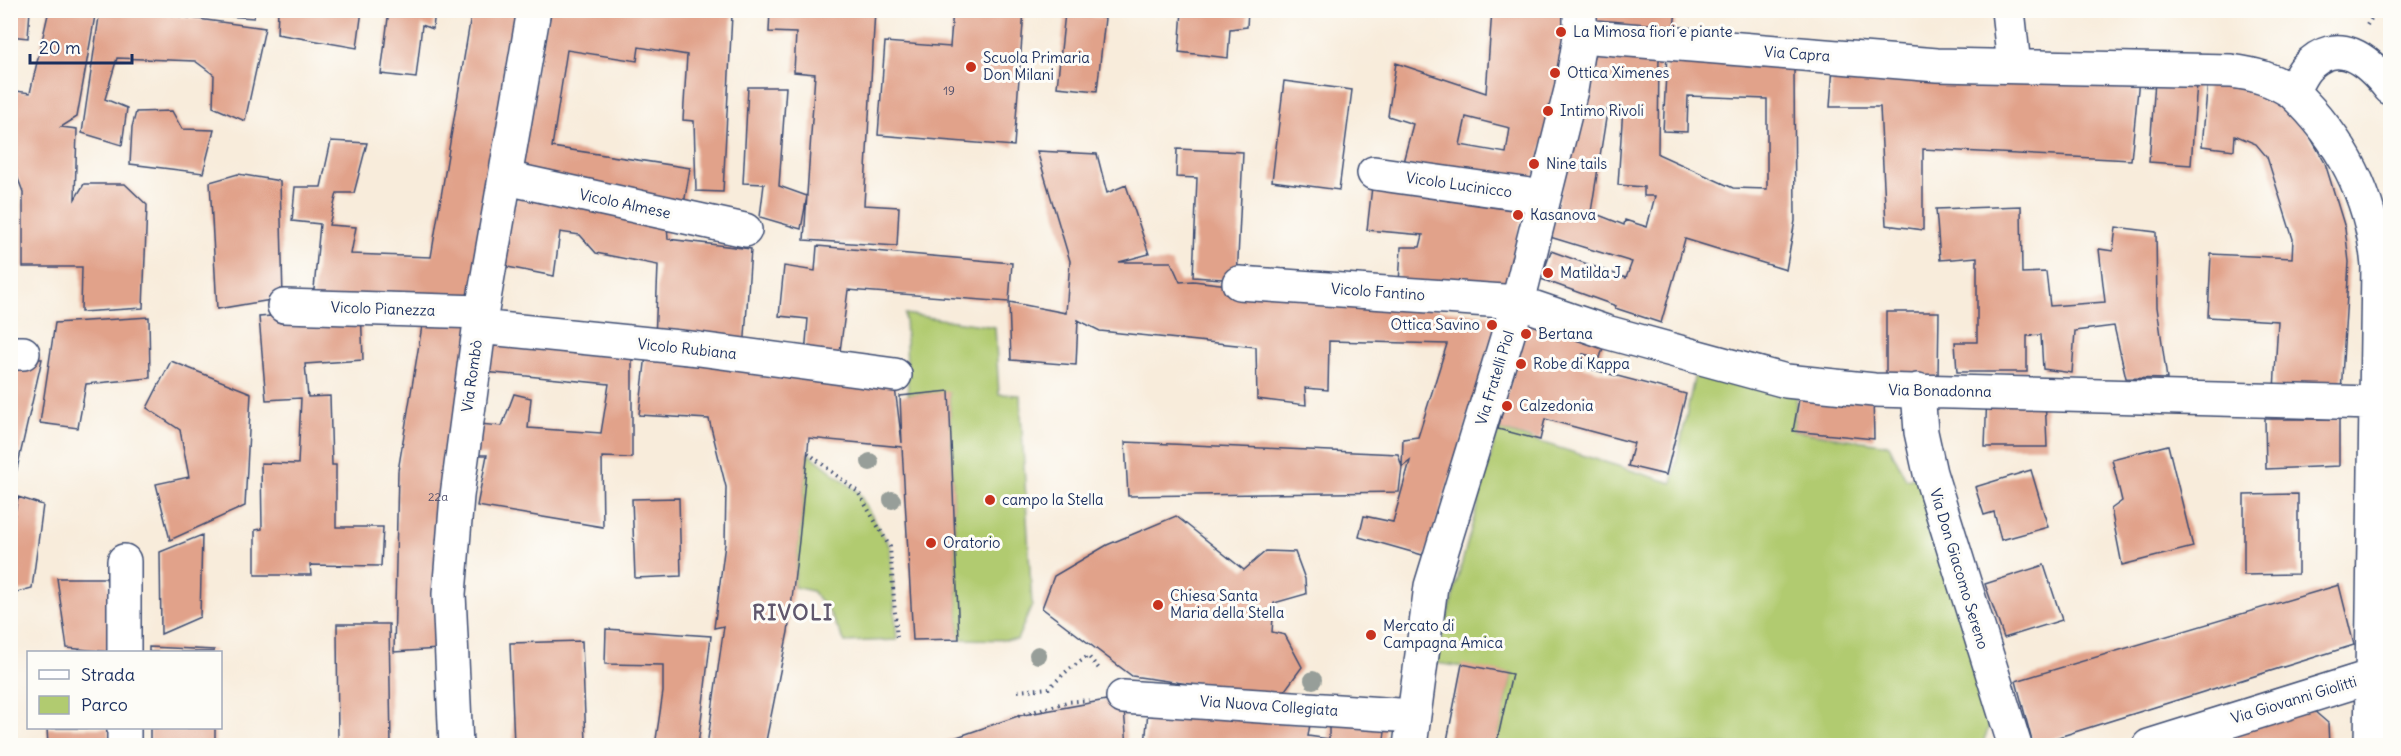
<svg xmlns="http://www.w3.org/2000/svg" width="2401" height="756" font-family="Delius,sans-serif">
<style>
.green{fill:#b1cb70;stroke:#667d67;stroke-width:1.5}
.building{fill:#e1a28a;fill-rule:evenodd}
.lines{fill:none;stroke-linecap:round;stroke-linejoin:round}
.minor-casing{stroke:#3c4b71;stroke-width:36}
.path{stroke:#3c4b71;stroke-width:4;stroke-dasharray:1.5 4.5;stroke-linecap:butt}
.minor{stroke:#fff;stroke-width:33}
.tree{fill:#979e99}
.poi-dot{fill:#c8321e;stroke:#fdfcf7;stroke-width:2}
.labels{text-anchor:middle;stroke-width:6;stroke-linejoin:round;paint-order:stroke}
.number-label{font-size:12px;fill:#4c4c69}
.poi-label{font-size:15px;fill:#1b2f5e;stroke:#fdfcf7;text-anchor:start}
.street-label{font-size:15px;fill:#1b2f5e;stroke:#fdfcf7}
.district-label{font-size:21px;font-weight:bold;letter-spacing:1.5px;fill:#60576d;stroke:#fdfcf7}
</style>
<rect width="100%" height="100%" fill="#fdfcf7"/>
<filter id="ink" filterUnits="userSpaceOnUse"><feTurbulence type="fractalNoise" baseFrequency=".0167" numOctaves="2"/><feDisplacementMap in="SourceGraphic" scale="12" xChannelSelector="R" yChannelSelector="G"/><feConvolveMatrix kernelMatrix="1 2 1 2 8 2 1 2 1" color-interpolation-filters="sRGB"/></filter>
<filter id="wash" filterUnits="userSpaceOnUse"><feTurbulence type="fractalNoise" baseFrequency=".008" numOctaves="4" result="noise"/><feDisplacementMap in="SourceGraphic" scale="24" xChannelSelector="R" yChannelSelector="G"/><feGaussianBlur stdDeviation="1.35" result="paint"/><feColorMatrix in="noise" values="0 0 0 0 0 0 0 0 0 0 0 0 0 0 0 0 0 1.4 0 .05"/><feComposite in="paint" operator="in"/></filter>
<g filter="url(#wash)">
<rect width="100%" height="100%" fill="#f8ecdb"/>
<!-- green -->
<path class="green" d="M905,314l90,13 4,67 21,1 12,210 -15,35 -58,-1 -10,-247 -41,3z
M1697,364l101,21 -5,46 96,14 17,34 24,-6 70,226 -18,46h-486l16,-71 -77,-11 63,-234 174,54z
M808,453l50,39 32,55 7,93 -52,2 -17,-32 -16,-19 -18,-4z"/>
<g id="blocks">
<!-- building -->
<path class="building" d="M10,10h20l-2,28 -18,-2z
M49,10h47l-19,107 -16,10 16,2 -2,70 9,-15h41l22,21 -4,103 -62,4 1,-45h-59v-75l-8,-21 -5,-1v-80l20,3z
M100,10h32l133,18 -20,93 -32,-14 1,-32 -19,-14 -78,-3 -12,41 22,9 -5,37 -40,-12z
M199,10h56l-1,8 -55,-4z
M278,10h84l-5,38 -80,-14z
M389,10h46l-2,19 -11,-4 -6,53 -35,-4z
M472,10h52l-47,294 -164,-4 7,-76 -28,-3 3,-34h26l10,-46 36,2 -13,50h-17l-8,32 27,2 -5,27 80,3z
M548,10h166l18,4 -9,178 -27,-1 -2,-70 -11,-1 4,-65 -48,-8 -2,14 -70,-11 -15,97 138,21 -6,36 -170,-34z
M770,10h105l-11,195 35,2 -2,39 -93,-6 11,-166 -21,-2 2,-39 -27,-1z
M953,10h71l-10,136 -136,-11 7,-93 65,5z
M1182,10h66l-1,17 -17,2 -2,29 -49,-6z
M1492,10h71l2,25 -3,38 -32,119 -128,-26 11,-42 -25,-8 8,-53 90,30zM1466,117l44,11 -4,25 -46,-8z
M1595,10h81l-3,27 -80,-9z
M1065,13l40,5 -8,73 -40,-4z
M1593,43l66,9 -1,102 75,34 34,1v-90l-79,-3 -1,36 -24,-1 4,-77 127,13 1,154 -9,49 -101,-31 -24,84 -46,-15 1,-2 -75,-27 10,-28 75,27 6,-16 -82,-25zM1608,106l15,1 -5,78 26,2v9h11l-8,31 -22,-7 -1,5 -33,-13z
M1833,66l306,13 -8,81 -208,-11v81l-37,-5 -6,-118h-50z
M1284,81l68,9 -13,100 -67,-9z
M2155,81l42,2 -6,82 -42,-3z
M2208,81l32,4 38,15 26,26 21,37 20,65 4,34 -8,132 -67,-4 4,-69 -70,-4 3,-63 81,4 1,-19 -26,-82 -11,-13 -21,-9 -1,15 -32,-4z
M748,87h38l-7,99 28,10 -6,33 -41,-12 4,-33 -21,-1z
M172,111l10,18 32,1 -11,43 -73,-9 2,-37 4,-15z
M1177,149l66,3 -6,128 -44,-3 4,-99 -21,-1z
M1037,151l60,3 10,39 19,-8 23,69 -30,8h52l9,20 13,-1 45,5 262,31 -74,239 -67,-19 5,-21 29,6 17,-61 -8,6 1,-28 15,-2 29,-93 -118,-3 -1,49 -23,-2 1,17 -49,-6 -1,-52 -156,-16 -22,-11 -2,45 -65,-5 -2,-58 57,11 4,-52z
M238,174l42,7 3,117 -66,11 -7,-127z
M1373,178l152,20 -17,94 -109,-7 2,-38h19l3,-12 -56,-5z
M520,194l147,31 1,14 83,10 -7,102 -89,-11 3,-75 -62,-12 -16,-18 -20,-3 -6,44 -57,-11 7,-42z
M2021,206l1,67 24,-1 4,34 55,-4 -6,-53 14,2 3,-24 40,5 1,75 10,72 -41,-1 -12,-52 -39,5 -3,42 -29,-4 -2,-34 -14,1v36h-70l-2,-30h22v-85l-37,3 -4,-51z
M817,246l195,17 -3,39 -161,-12 -9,69 -34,-5 3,-35 -29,-3 5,-50 31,5z
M361,309l2,51 -58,4 3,33 22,-1 2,69h4v62h47l-2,39 -71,-1 1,10h-56v-45l7,-1 -1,-66 37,1 3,-66 -35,2 -7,-83z
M1886,312h53l-1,65h-52z
M424,314l48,7 -34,328 -44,3 4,-181z
M1528,316l78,21 -6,21 -17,-4 -4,12 107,28 -20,81 -38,-9 6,-23 -89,-24 -5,21 -42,-11z
M149,317l1,61 -64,6 -8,44 -38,-5 15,-100z
M480,329l152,17v112l-30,-1 1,70 -126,-21 10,-51h-24l4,-32 35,3 12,-32 17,4 -3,30 73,5 8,-49 -135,-13z
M647,346l247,34 8,63 -2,-47 49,-5 10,248 -46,1 -11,-193 -93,-9 -10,103 -11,91 -23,114h-58l17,-120 -10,2 11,-84 1,-57 -17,-68 -70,-4z
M10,358l32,1 -31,136h-1z
M171,361l80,32 -6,113 -75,34 -14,-56 33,-7 -9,-47 -33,-22z
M1801,388l72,8 1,43 -81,-8z
M1987,393l58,2 2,52h-62z
M2265,419h74v47l-73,3z
M1125,442l273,12 4,13 -3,25 -271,4z
M2168,445l25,102 -71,18 -11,-56 11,-8 -10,-42z
M2031,470l17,57 -47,13 -7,-28 -10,3 -9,-28z
M2298,494v80l-54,1v-80z
M18,497l25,8 -11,83 -22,6v-56z
M679,498l2,78 -46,2 -3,-79z
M1176,516l68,54 22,-19 29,1 10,27 1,15 -32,9 -2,29 13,3 17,32 -22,30 -148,-21 -90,-68 12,-32 53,-31z
M202,535l-2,82 -39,17 -1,-82z
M2044,565l18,55 -58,18 -19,-54z
M57,578h49l5,20v54l-44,-4z
M2339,585l15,60 -321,100 -17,-64z
M337,624h52l2,122h-53z
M606,629l105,7 -13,110h-43l8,-54v-27l-58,-1z
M582,641l4,101 -72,3 -4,-102z
M149,647l65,3v2h-65z
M1462,664l50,10 -16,72h-50z
M1123,697l4,49h-196l87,-30z
M2306,704l22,19 1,23h-155z
M1148,710l162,14 -2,12 21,3v-19l57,5 -3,21h-238z
M47,728h61l2,18h-62z
M150,728h65v18h-65z"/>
</g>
</g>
<g filter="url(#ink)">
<use href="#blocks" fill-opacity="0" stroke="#3c4b71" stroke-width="1.5"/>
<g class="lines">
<defs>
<path id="minor" d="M2008,10l6,56
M1580,36l357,29 294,6c24,3 41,8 61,21
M1374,173l170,24
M506,178l239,52
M1239,283l279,19 88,30 180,49 88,9 500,13
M284,306l197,6
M479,327l220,22 196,26
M10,353h13
M1918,390l3,42 9,41 85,273
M124,652v-91
M1123,697l291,19
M124,746v-18
M456,746l-7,-152 8,-98 23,-174 54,-312
M1410,746l21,-160 87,-284 53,-212 9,-54v-26
M2149,746l221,-69
M2371,746l7,-480c-6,-68 -36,-127 -86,-174 4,-7 8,-17 14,-24 32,-34 62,-8 84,20"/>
</defs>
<!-- minor casing -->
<use href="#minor" class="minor-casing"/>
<!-- path -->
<path class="path" d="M2367,25l10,-15
M808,453l50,39 32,55 7,93
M1018,691l31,-3 19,-18 20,-14 13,15
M1018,716l49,-14 23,-2"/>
<!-- minor -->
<use href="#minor" class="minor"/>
</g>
<!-- trees -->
<g class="tree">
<circle cx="870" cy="462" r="9"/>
<circle cx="892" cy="500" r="9"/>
<circle cx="1038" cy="655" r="9"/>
<circle cx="1313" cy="680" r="9"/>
</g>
</g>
<!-- markers -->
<g class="poi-dot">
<circle cx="1561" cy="32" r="6"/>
<circle cx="971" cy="67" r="6"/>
<circle cx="1555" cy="73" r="6"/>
<circle cx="1548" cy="111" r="6"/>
<circle cx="1534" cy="164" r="6"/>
<circle cx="1518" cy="215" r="6"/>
<circle cx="1548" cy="273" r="6"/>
<circle cx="1492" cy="325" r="6"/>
<circle cx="1526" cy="334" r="6"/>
<circle cx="1521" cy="364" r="6"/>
<circle cx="1507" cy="406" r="6"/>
<circle cx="990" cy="500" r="6"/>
<circle cx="931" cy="543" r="6"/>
<circle cx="1158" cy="605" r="6"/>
<circle cx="1371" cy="635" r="6"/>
</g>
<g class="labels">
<!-- number labels -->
<g class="number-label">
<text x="949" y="95">19</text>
<text x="438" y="501">22a</text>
</g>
<!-- poi labels -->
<g class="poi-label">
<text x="1573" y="37">La Mimosa fiori e piante</text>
<text x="983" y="63">Scuola Primaria<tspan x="983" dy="17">Don Milani</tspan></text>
<text x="1567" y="78">Ottica Ximenes</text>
<text x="1560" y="116">Intimo Rivoli</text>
<text x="1546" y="169">Nine tails</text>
<text x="1530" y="220">Kasanova</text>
<text x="1560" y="278">Matilda J</text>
<text x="1480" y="330" text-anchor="end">Ottica Savino</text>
<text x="1538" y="339">Bertana</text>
<text x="1533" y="369">Robe di Kappa</text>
<text x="1519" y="411">Calzedonia</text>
<text x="1002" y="505">campo la Stella</text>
<text x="943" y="548">Oratorio</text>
<text x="1170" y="601">Chiesa Santa<tspan x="1170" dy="17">Maria della Stella</tspan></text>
<text x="1383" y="631">Mercato di<tspan x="1383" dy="17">Campagna Amica</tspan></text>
</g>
<!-- street labels -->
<g class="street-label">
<text transform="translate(1797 54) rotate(4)" y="5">Via Capra</text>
<text transform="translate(1459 185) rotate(8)" y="5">Vicolo Lucinicco</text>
<text transform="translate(625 204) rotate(12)" y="5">Vicolo Almese</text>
<text transform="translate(1378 292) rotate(4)" y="5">Vicolo Fantino</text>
<text transform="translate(383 309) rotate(2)" y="5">Vicolo Pianezza</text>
<text transform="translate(687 349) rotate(6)" y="5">Vicolo Rubiana</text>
<text transform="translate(472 376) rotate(-82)" y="5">Via Rombò</text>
<text transform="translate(1495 378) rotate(-73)" y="5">Via Fratelli Piol</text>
<text transform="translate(1940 391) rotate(1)" y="5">Via Bonadonna</text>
<text transform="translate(1959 569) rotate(73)" y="5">Via Don Giacomo Sereno</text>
<text transform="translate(2294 700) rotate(-17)" y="5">Via Giovanni Giolitti</text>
<text transform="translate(1269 706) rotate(4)" y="5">Via Nuova Collegiata</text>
</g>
<!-- district labels -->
<g class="district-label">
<text x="793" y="620">RIVOLI</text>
</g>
</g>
<!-- margin -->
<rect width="2401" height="756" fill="none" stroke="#fdfcf7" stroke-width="36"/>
<!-- legend -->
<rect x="27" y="651" width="195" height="78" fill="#fdfcf7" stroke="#a3aaba" stroke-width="1.5"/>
<rect x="39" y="670" width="30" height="9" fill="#ffffff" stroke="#a3aaba" stroke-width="1.5"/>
<text x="81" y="681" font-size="18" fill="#1b2f5e">Strada</text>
<rect x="39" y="696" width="30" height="18" fill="#b1cb70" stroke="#a3aaba" stroke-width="1.5"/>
<text x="81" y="711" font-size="18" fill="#1b2f5e">Parco</text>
<!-- scale -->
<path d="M30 54v9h102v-9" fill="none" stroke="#1b2f5e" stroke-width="3"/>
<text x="39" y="54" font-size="18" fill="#1b2f5e" stroke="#fdfcf7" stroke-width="4.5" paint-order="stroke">20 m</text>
</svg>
